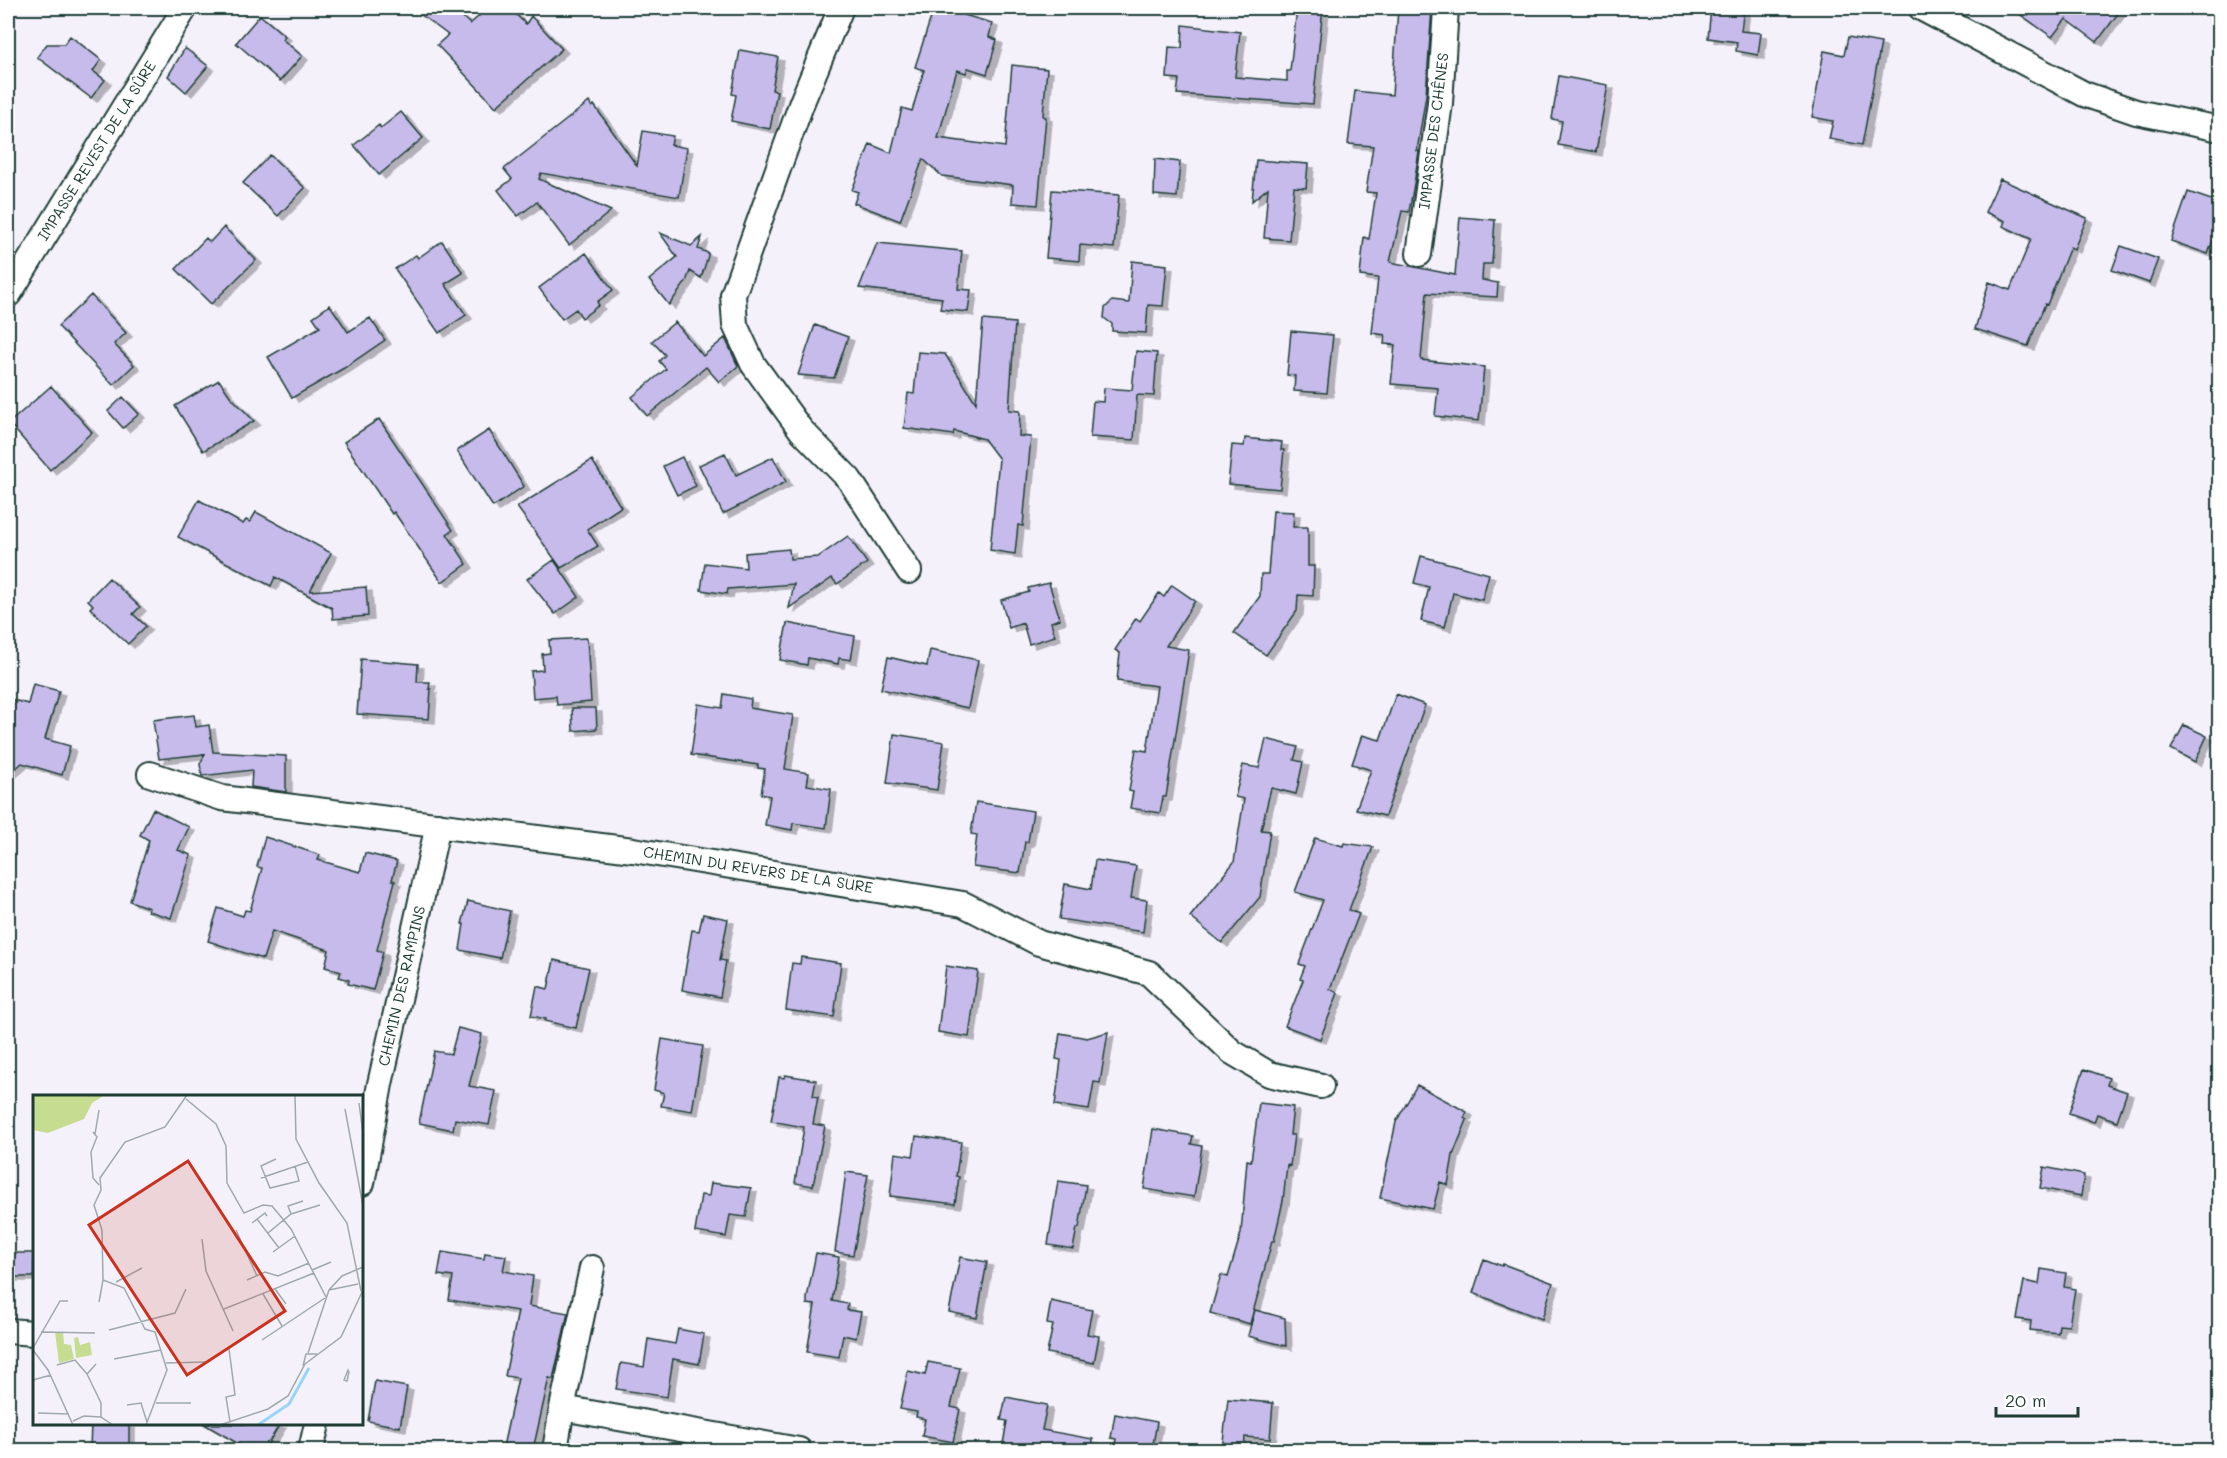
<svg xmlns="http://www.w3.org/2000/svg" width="2227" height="1458" font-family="Mali,sans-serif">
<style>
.building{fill:#c7bbec;stroke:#1f3d34;stroke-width:1.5;filter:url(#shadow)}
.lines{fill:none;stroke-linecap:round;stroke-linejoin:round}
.street-casing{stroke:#1f3d34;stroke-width:28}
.street{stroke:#fff;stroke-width:24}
.labels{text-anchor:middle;stroke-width:5;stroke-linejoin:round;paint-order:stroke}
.street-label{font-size:15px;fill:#1f3d34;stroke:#fff}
.inset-river{fill:none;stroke:#99d4f9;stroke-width:3}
.inset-road{fill:none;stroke:#9fa9ab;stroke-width:1.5}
.view{fill:#c8321e;fill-opacity:0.15;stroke:#c8321e;stroke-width:3}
.inset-edge{fill:none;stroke:#1f3d34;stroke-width:3}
</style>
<defs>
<filter id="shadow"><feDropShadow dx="6" dy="4" stdDeviation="0" flood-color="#0004"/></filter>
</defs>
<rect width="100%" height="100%" fill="#f4f1fb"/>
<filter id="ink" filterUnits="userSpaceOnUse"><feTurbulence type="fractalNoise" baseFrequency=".0167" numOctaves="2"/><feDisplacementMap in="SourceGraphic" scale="12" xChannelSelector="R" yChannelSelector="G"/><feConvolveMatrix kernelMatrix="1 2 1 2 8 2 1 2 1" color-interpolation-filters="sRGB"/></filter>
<g filter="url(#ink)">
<!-- building -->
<path class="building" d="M412,8h41l17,16 18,-16h21l17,16 5,-8 31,33 -66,58 -59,-62 11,-10z
M934,8h16l15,4 -1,3 28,8 -3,14 8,3 -10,34 -19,-6 -2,5 -9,-3 -19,68 67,9 7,-82 35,4 -4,47 3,1 -8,88 -26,-2 1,-18 -71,-9 -19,-17 -23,62 -46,-18 4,-11 -6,-2 18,-46 21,9 11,-45 10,3 12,-41 -9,-3z
M1297,8h26l-10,96 -136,-10 2,-15 -12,-1 2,-31 13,1 1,-23 57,7 -5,45 52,4v-10h3z
M1398,8h34l-6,87 -9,56h2l-5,33 -5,28 -7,-1 -12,51 65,13 5,-58 35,3 -3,44h-9l-1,16 16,3 -1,14 -70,-4 -6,67 63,7 -5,54 -44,-5 3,-28 -47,-4 4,-39 -11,-1 1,-9 -13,-2 6,-55 -18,-2 4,-39 5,2 7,-46 -10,-1 7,-46 -25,-2 7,-53 37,4z
M1711,8h33l-3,23 20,2 -3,22 -22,-4 1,-9 -29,-4z
M2011,8h111l-25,34 -31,-23 -14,18z
M260,15l25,21 -3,3 20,17 -22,25 -44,-38z
M70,36l31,24 -8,11 12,9 -14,18 -54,-41 10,-13h17z
M1848,37l33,6 -19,102 -33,-6 4,-18 -21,-4 12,-66 20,4z
M185,48l23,18 -22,26 -18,-16z
M740,50l38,7 -6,33 5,1 -7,38 -39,-8 5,-26 -4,-1z
M1559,76l49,9 -12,67 -38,-7 4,-24 -10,-2z
M589,102l3,5 2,-2 43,61 6,-35 30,5 -2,9 16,3 -8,49 -138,-24 -2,6 72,32 -42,34 -32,-43 -19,14 -20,-26 14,-11 -8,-10z
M401,112l22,26 -44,37 -25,-30 25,-20 2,3z
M270,155l35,33 -27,28 -35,-33z
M1155,159l25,3 -3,35 -23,-2z
M1256,160l52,4 -2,24 -12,-1 -5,53 -25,-2 4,-50 -16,13z
M2000,179l87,39 -13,31 -4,-2 -23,58 -2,-1 -17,42 -53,-17 14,-47 21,8 21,-51 -28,-13 2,-5 -20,-9z
M1052,190l67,5 -5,53 -34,-3 -1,16 -33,-3z
M2188,192l32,11v18l-12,33 -37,-13z
M224,227l32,33 -45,44 -35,-35 30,-31 4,4z
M660,233l31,13 11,-9 -4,12 10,4v3l-7,22 -11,-7 -4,11 -17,23 -20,-25 28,-23z
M442,241l21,32 -18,11 21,31 -27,18 -44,-64 21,-14 2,3z
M877,243l85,8 -4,38 13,1 -3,22 -28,-3 2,-11 -83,-10z
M2121,246l37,13 -9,24 -37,-13z
M586,253l27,37 -16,12 2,3 -17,13 -6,-9 -14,10 -23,-31z
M1132,261l35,4 -4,41 -15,-1 -2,28 -34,-2v-7l-8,-6 1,-10 7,-7 17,2z
M91,295l35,38 -12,11 20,21 -21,20 -55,-59z
M330,305l18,27 22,-14 15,22 -41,28 -52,30 -24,-41 52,-30 -7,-10z
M983,320l32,3 -6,87 11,1 -1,25 12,1 -8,89 -5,-1 -3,29 -25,-4 9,-91 -15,-20 -30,-8 -1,4 -49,-7 4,-35 6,1 4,-42 27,2 31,49z
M675,322l28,34 22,-18 13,28 -19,16 -13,-15 -59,49 -15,-19 34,-28 -7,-8 6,-6 -13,-14z
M815,325l33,12 -14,41 -36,-3z
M1291,331l42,4 -6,58 -33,-2 1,-15 -8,-1z
M1136,351l21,2 -3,43 -17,-1 -3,45 -44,-3 3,-36 10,1 1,-14 28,2z
M219,380l11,16 24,25 -51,30 -28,-45z
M51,386l41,46 -42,38 -41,-47z
M123,397l16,17 -16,14 -15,-17z
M379,419l74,111 -6,4 20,30 -25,18 -48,-70 -2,2 -48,-72z
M489,430l35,56 -31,21 -36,-56z
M1245,438l37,4 -1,8h3l-4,39 -52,-5 4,-39 12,1z
M725,453l11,22 37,-18 13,25 -63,32 -24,-49z
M682,457l14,29 -19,9 -14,-29z
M592,460l29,47 -34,22 11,17 -37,22 -44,-61z
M199,500l44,24 3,-4 4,2 6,-10 75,41 -21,38 56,-4 2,29 -35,3 -1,-11 -57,-31 -4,9 -93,-49z
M1273,511l21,1 -1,15h15v39h6l-1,30 -15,-1 -1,16 -31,44 -32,-22 26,-37 1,-22h7z
M848,536l19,27 -30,21 -5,-6 -43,30 5,-24 -66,5 -1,5 -26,-4 4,-27 41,5 -1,-15 44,-4 1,10 28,-2z
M1421,556l68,18 -7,26 -29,-7 -8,34 -24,-6 8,-34 -15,-4z
M554,560l25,37 -24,17 -28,-35z
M109,578l31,29 -7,7 13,12 -18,18 -38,-36 3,-3 -5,-5z
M1049,583l11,36 -9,3 4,14 -26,8 -6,-21 -14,5 -8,-28 28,-8 -1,-4z
M1172,585l23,16 -29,45 23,4 -23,147h-3l-3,16 -30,-5 3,-16 -4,-1 7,-42 11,2 10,-65 -40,-5 3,-28 -5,-3 21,-32 4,3 19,-28 5,4z
M787,623l68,13 -4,24 -12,-2 -1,6 -30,-6 -1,7 -27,-5z
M587,638l4,64 -34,3 -1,-9 -23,2 -2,-27 12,-1 -1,-16 8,-1 -1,-13z
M930,650l48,10 -10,48 -87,-19 7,-32 39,9z
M361,659l57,5 -1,18h13l-1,7h2l-2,30 -72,-5z
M33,684l26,7 -14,48 25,7 -8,29 -40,-12 -14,12v-54l5,-21 15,4z
M724,694l27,5 -1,9 43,7 -8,54 24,4 -2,12 24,4 -5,39 -33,-5 -1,7 -27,-5 5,-29 -9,-2 4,-25 -7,-1v-3l-67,-10 7,-51 24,4z
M1396,694l29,11 -40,111 -29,-7 15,-39 -19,-6 10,-29 18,5z
M572,708h24l1,21 -24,2z
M194,715l2,12 13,-2 4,27 73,4v36l-35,-5 1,-17 -50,6 -2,-12 5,-10 -46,5 -6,-39z
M2184,725l23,11 -12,26 -24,-13z
M894,734l50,8 -7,48 -50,-7z
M1266,739l32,8 -4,13 9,2 -7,32 -25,-6 -10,42 9,1 -10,66 -38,46 -32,-26 44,-55 10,-63 -9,-2 8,-32 16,3z
M976,802l57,9 -5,31h-3l-5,31 -47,-6 4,-32 -6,-1z
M153,809l36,18 -11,23 13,5 -20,63 -23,-7 1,-3 -19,-7 19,-61 -9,-5z
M265,837l55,18 -2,5 42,12 5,-19 32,8 -5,19 3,1 -18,69 6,2 -10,38 -25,-6 1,-4 -10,-3 2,-5 -16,-5 4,-17 -57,-19 -9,28 -55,-18 10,-33 25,8 2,-6 5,1 12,-43 -5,-1z
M1315,838l28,8 1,-3 29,4 -24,63 10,4 -29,75 8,4 -18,46 -35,-13 18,-46 -3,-1 5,-13 -6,-2 24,-64 -28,-8z
M1095,860l41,6 -5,32 16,2 -4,32 -84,-13 6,-35 26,5z
M468,901l42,10 -10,47 -40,-8 4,-26h-2z
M703,914l25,5 -8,41 6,1 -6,36 -38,-7 10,-60 7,1z
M801,957l40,6 -7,54 -48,-7 6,-47 8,1z
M554,960l35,8 -13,60 -31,-7 1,-2 -15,-3 6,-30 11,3z
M946,966l32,5 -9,66 -31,-5z
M458,1028l24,6 -13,52 27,5 -7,34 -34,-6 -2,11 -34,-7 15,-72 17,3z
M1108,1032l-8,51 -6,-1 -5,28 -34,-5 6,-45 -5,-1 4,-26 27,5z
M662,1039l41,7 -11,65 -31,-5 3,-13 -10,-3z
M2084,1069l25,9 -2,7 20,7 -10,29 -20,-7 -3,8 -25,-9z
M785,1075l31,5 -3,16 5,1 -5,27 12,2 -12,60 -18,-3 9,-56 -33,-6 8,-44 5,1z
M1417,1085l50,27 -3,6 3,2 -14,35 -5,30 -8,-3 -7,27 -53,-11 16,-76z
M1259,1103l34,4 -3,28h4l-4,31 -3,-1 -4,36 -9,40h-2l-22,83 -40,-11 11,-38 7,2 13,-44 6,-73 4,1z
M1153,1129l40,7 -2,8 11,2 -8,51 -50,-8z
M916,1136l45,6 -5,34 3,1 -4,27 -65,-8 5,-43 18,3z
M2044,1167l40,8 -3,21 -41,-8z
M846,1172l22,3 -15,80 -18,-3z
M1058,1181l28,4 -7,43h-2l-4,21 -25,-4z
M711,1183l40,5 -5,29 -16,-2 -4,22 -31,-5 6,-37 8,1z
M442,1252l42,7 1,-6 21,3 -3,15 30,5 -4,30 39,7 -15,66 -4,-1 -16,72h-15l-15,-3 15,-69 -13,-2 13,-65 -69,-11 4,-23 -15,-2z
M9,1253h25v24h-25z
M816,1253l23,4 -7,44 16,3 -1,6 14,2 -5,26 -13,-3 -4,22 -32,-5 8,-47 -8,-1v-6z
M960,1257l27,5 -10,56 -28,-6z
M1484,1259l18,7 1,-2 50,19 -11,36 -69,-26z
M2041,1269l25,4 -2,14 11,2 -6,37 -10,-1 -1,8 -28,-3 1,-9 -14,-2 7,-38 15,3z
M1051,1301l41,9 -5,24 12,2 -5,27 -47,-10 6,-28 -6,-1z
M1255,1310l30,8 1,28 -38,-10z
M678,1329l26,5 -5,30 -26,-5 -6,38 -51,-8 5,-26 23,4 4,-28 27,5z
M928,1362l32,6 -9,39 9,2 -7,33 -31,-6 3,-17 -9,-2 1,-5 -17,-3 8,-38 17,4z
M375,1381l32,6 -7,40 -32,-6z
M1006,1397l41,8 -5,25 51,9 -1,11h-90l5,-29 -6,-1z
M1228,1399l45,4 -3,36 -25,-2 -1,13h-22z
M1115,1414l42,8 -5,28h-37l2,-11 -6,-1z
M91,1424h38v26l-39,-1z
M204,1424h76l-16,26h-15z"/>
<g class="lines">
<defs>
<path id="street" d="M841,8l-39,94 -69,193 2,30 18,39 48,66 48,49 60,92
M1921,8l163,86 52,18 84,17
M1419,254l21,-151 6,-95
M9,294l176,-286
M150,774l72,24 411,52 330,54 76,39 110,30 83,79 37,22 52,12
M362,1183l18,-99 58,-259
M8,1331l26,2
M562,1408l237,42
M311,1450l6,-26
M555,1450l7,-42 30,-140"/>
</defs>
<!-- street casing -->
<use href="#street" class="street-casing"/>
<!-- street -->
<use href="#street" class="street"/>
</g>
</g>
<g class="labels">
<!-- street labels -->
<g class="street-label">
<text transform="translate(1434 131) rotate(-83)" y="5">IMPASSE DES CHÊNES</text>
<text transform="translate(97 151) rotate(-58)" y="5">IMPASSE REVEST DE LA SÛRE</text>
<text transform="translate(758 870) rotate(9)" y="5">CHEMIN DU REVERS DE LA SURE</text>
<text transform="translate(402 986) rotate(-77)" y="5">CHEMIN DES RAMPINS</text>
</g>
</g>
<!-- overview -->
<g transform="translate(33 1095)">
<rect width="330" height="330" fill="#f4f1fb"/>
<path d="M0,0h72l-13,8 -8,16 -36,14 -15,-3zM22,237h8l1,12 7,1 3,14 -15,4zM45,242l2,8 10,-3 2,13 -16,3 -2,-20z" fill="#c6dc91"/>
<path class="inset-river" d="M225,330l31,-21 20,-36"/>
<path class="inset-road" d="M262,0l1,44 23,44 28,40 14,68M153,4l30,25 10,22 1,37 17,30 19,-8 9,1 19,23 35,68M326,8l4,31M312,14l18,97M60,37l4,5 -6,15 2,26 6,7M62,39l4,-24M243,64l-15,7 9,22 29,-7 -4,-15M228,83l47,-16M258,119l-3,-8 15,-5M224,124l22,29M219,128l13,-10 2,3M203,135l21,46M235,138l23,-19 29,-9M169,144l4,32 27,60M240,157l22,-16M279,175l19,-8M214,185l18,-8 13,4 31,-13M83,187l26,-14M242,194l11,15M296,195l29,-6M230,199l19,32M66,207l4,-22M191,214l90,-36M76,235l66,-17 11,-24M8,237l54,1M229,245l63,-42M0,253l27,-47h8M196,254l6,46 -9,2 4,25M0,255l15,20 25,55M275,258l21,-63 13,-14 21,-9M81,264l47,-9M133,268l40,-1M24,270l18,-5 12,14 9,-10M270,271l3,-12h11M315,275l1,2 -2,9 -3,-1zM54,279l14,29v14l12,8M0,285l18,-5M123,308h35M94,310l14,-2 6,19M5,318l31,1M40,326l11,-5 17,1M113,330l21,-55 -12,-38 -10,-3 -21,-41 -21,-8 -1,-50 -8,-25 7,-15 -1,-12 25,-36 40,-15 22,-32M187,330l48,-16 20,-13 17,-32 36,-27 22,-47"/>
<path class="view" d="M155,66l97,150 -98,64 -98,-150z"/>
<rect width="330" height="330" class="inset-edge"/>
</g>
<!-- margin -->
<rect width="2227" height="1458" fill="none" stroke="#fff" stroke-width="30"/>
<rect x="15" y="15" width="2197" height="1428" fill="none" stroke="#1f3d34" stroke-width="2" filter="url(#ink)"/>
<!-- scale -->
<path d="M1996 1407v9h82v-9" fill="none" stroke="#1f3d34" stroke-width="3"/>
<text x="2005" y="1407" font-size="18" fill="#1f3d34" stroke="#ffffff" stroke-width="4.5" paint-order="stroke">20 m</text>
</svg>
